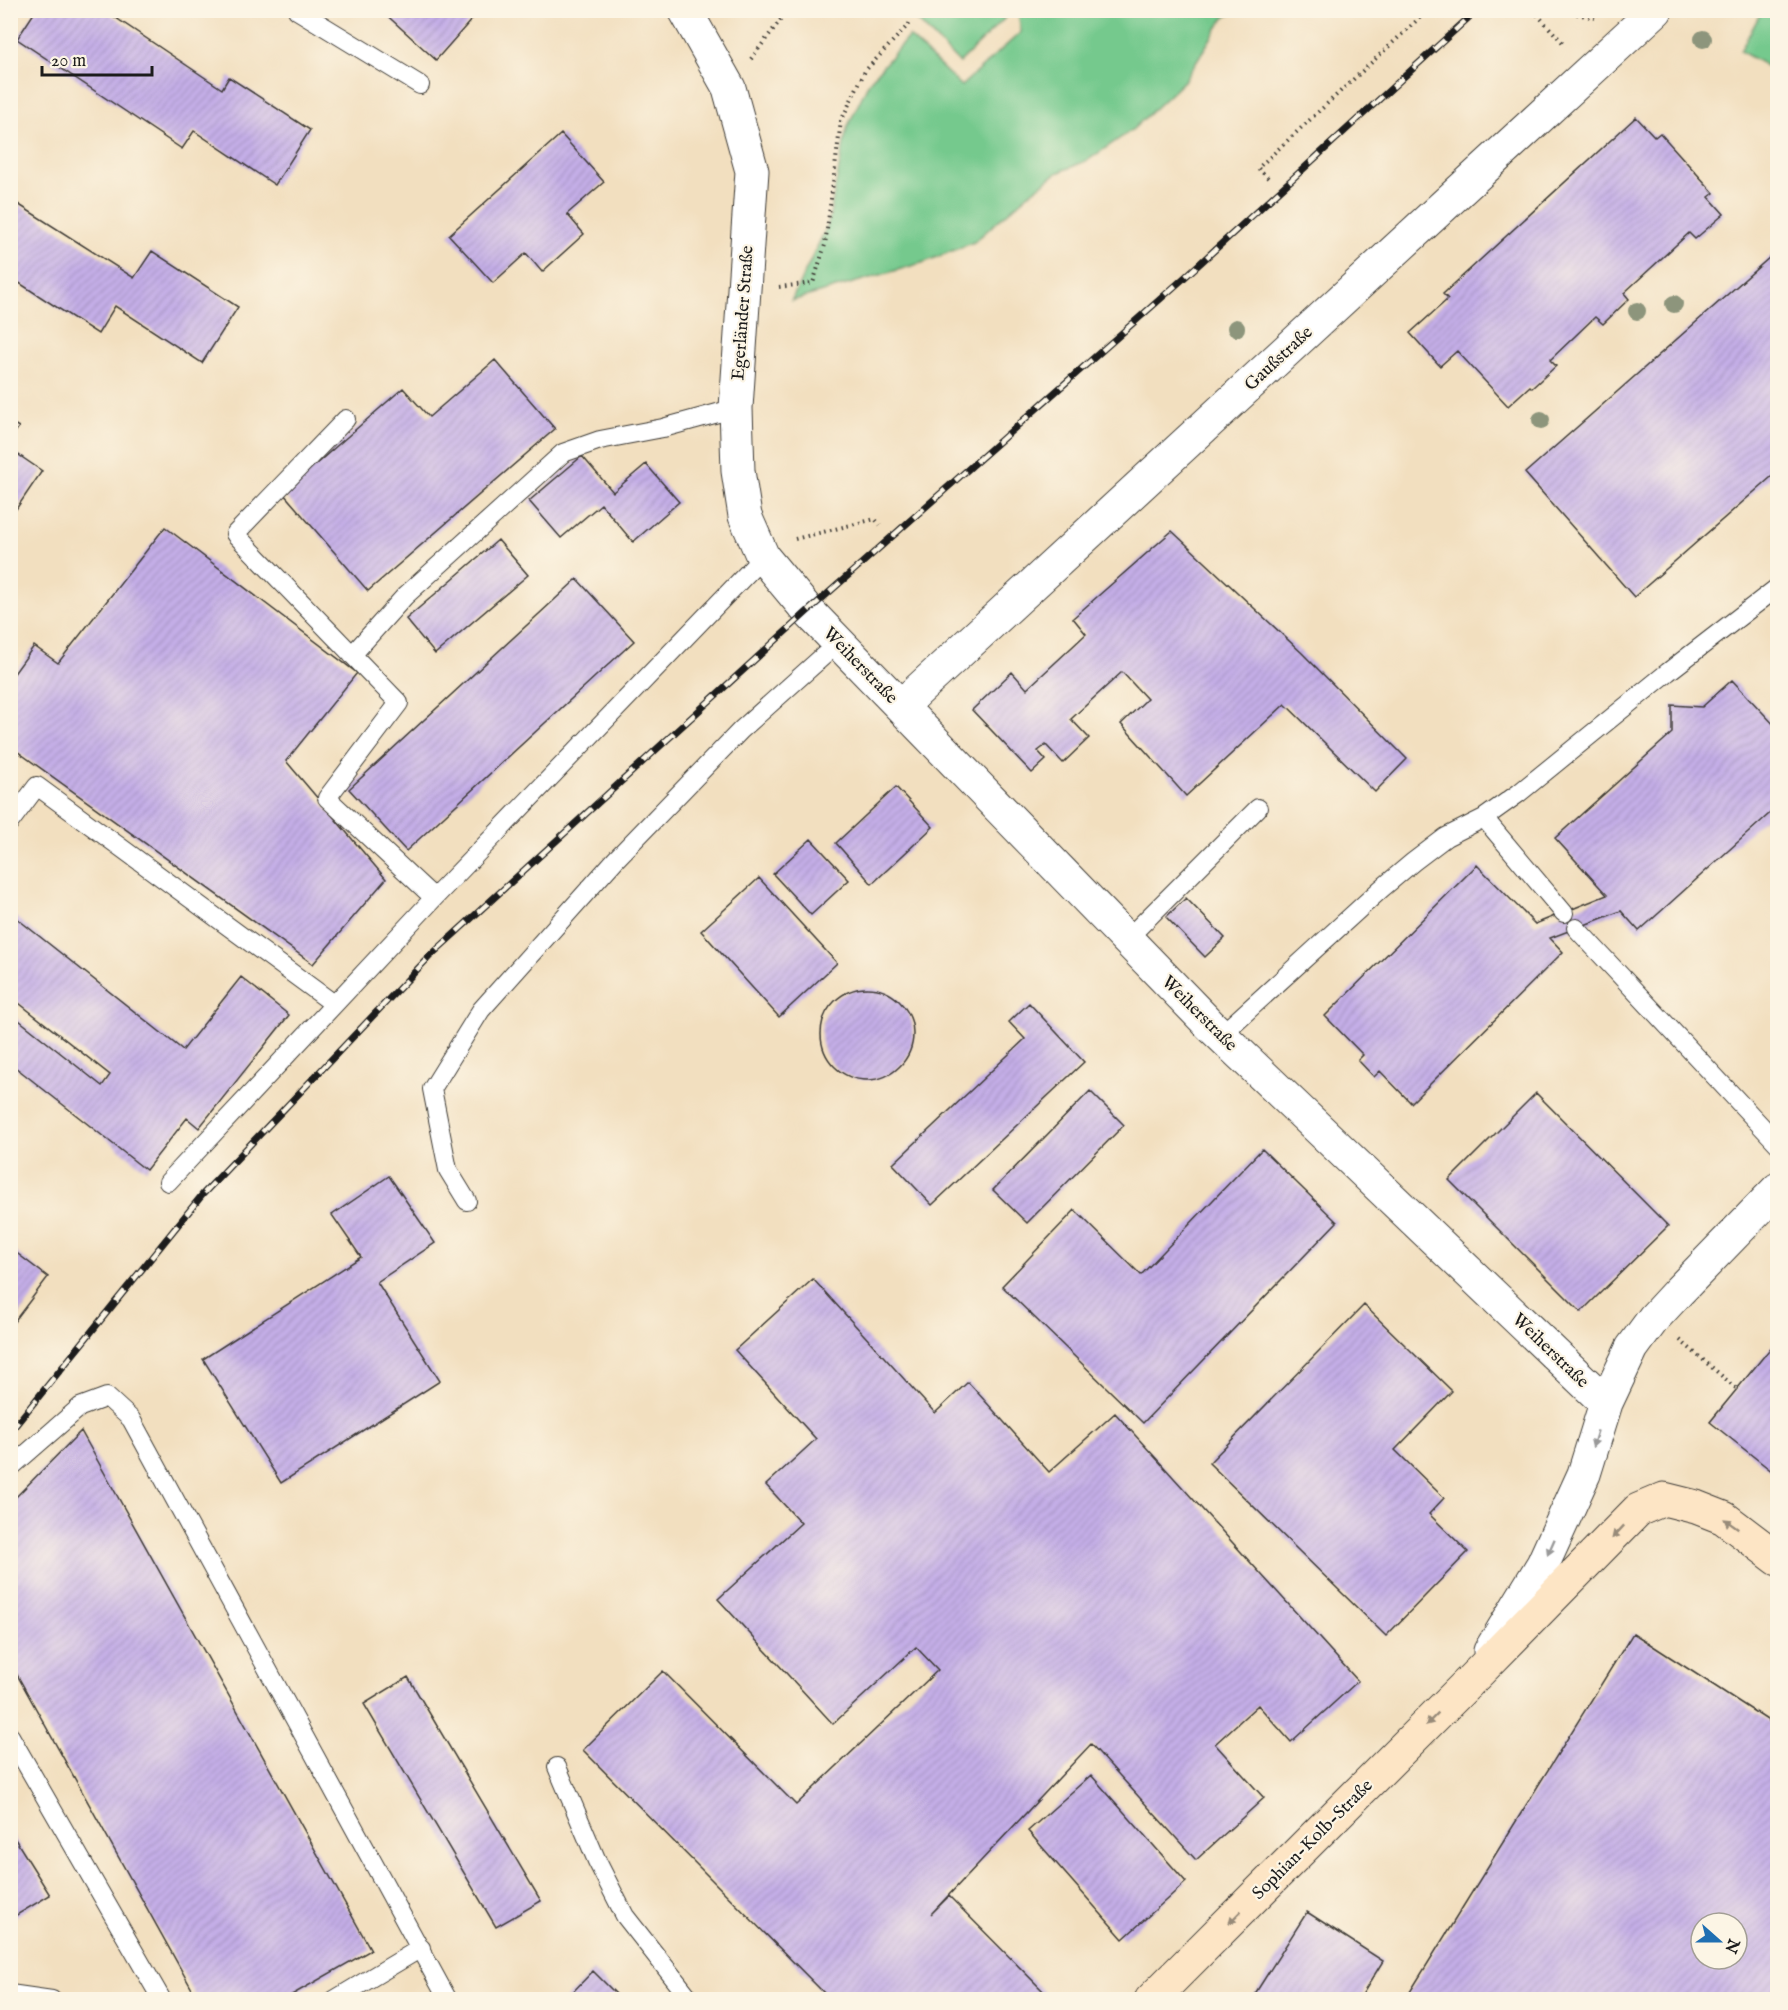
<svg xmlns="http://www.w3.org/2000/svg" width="1788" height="2010" font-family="'IM FELL English',serif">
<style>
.pitch{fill:#74c98d;stroke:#487254;stroke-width:1.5}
.building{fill:url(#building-hatch);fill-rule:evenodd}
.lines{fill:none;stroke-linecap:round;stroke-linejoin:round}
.lane-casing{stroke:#3c3934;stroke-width:20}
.street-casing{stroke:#3c3934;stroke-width:35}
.secondary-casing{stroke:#3c3934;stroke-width:35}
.path{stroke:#3c3934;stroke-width:4;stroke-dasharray:1.5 4.5;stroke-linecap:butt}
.lane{stroke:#fff;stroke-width:18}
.street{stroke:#fff;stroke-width:33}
.secondary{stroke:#fde5c5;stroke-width:33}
.rail-casing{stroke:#1c1c1c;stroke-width:7}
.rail{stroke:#fcf5e5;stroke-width:4.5;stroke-dasharray:14;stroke-linecap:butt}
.tree{fill:#8d957b}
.oneway{fill:#999}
.oneway2{fill:#988b79}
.labels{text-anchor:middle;stroke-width:4.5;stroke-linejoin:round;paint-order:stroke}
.street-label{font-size:18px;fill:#1c1c1c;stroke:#fcf5e5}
</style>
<defs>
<pattern id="building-hatch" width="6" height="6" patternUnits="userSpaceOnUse" patternTransform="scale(1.5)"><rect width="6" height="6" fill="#c4aee7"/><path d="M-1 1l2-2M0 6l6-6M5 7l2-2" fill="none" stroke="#a895c6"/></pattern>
</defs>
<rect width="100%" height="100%" fill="#fcf5e5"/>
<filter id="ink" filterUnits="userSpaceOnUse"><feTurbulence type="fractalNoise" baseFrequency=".0167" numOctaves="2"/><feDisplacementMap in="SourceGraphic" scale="12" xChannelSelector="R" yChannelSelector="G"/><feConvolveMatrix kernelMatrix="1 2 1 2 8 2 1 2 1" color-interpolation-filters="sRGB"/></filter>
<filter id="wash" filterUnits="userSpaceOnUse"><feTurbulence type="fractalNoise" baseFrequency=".008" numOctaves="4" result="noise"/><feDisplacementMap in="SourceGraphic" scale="24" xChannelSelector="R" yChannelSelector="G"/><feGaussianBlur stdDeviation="1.35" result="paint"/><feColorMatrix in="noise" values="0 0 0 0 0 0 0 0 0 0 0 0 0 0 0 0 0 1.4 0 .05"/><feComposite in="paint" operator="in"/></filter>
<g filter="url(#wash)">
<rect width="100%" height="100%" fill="#f2dfbf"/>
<!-- pitch -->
<path class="pitch" d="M908,11h92l6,6 -47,46z
M1018,11h217l-12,8 -39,62 -52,49 -44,30 -31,13 -27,20 -56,49 -49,20 -134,39 37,-77 19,-96 22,-46 40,-46 52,50 60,-54z
M1762,11h15v61l-37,-21z"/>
<g id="blocks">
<!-- building -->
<path class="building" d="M36,10h68l118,79 7,-12 81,53 -35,55 -81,-54 -12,18 -165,-110z
M381,10h99l-44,50z
M1636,117l19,20 5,-4 54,60 -5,4 15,17 -29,25 -6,-6 -65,60 5,6 -26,25 -8,-7 -45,43 6,6 -24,22 -2,-2 -22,20 -51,-55 -17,15 -30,-33 38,-34 -5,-5z
M561,134l43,48 -37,32 17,20 -42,38 -16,-19 -33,30 -44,-48z
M10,199l124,79 18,-27 86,56 -36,56 -87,-57 -17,28 -88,-57z
M1778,250v221l-144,126 -109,-124z
M495,360l60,69 -187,162 -85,-98 120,-105 26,29z
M10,422l9,5 -9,12z
M10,449l32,22 -32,47z
M582,456l31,36 33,-28 33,38 -46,40 -32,-38 -40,34 -32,-37z
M165,527l192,146 -71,88 100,118 -73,85 -299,-215 -4,5v-75l24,-33 24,17z
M1172,531l130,122 105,106 -32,33 -90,-88 -99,92 -65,-72 26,-25 -25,-27 -51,47 18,19 -26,25 -17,-18 -8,6 8,9 -14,13 -60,-63 40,-38 15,17 59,-55 -13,-16z
M498,540l30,35 -93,79 -29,-35z
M577,579l57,62 -228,210 -57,-62z
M1732,680l46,49v77l-139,125 -18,-20 -71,27 13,14 -152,151 -31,-32 -6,6 -16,-17 5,-5 -38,-39 152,-151 58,59 72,-29 -52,-57 117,-105v-28l30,2z
M896,787l37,40 -61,57 -36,-41z
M811,839l38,41 -38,35 -38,-41z
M759,878l78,85 -58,54 -78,-86z
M1186,898l39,40 -20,19 -39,-40z
M10,913l173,137 58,-73 48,38 -90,113 -12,-10 -41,52 -136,-107v-50l92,73 8,-11 -100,-79z
M821 1034a46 46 0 1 1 92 0a46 46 0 1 1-92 0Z
M1029,1003l55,59 -152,143 -39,-41 132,-125 -16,-17z
M1090,1091l34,34 -97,98 -34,-33z
M1536,1093l132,133 -87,86 -132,-132z
M1262,1149l75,73 -194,201 -141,-137 73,-76 66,65z
M389,1176l46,67 -58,39 63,99 -159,102 -78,-124 158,-102 -29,-42z
M10,1248l38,29 -38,50z
M813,1279l122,134 33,-31 81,90 66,-59 243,268 -67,61 -33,-37 -43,39 49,54 -68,62 -105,-116 -160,170 18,-18 103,104h-221l-248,-250 80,-79 133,134 142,-135 -22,-23 -83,77 -115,-125 83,-76 -35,-38 50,-46 -81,-89z
M1364,1305l88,86 -57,59 49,48 -15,16 39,38 -82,84 -177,-173z
M1778,1339v137l-68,-54z
M81,1431l290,519 -88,50h-85l-188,-338v-159z
M1633,1633l145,94v273h-373zM1701,1923h36v36h-36z
M408,1677l133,224 -45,26 -132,-223z
M1091,1775l95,107 -63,57 -95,-108z
M10,1831l40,64 -40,24z
M1307,1912l76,49 -24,39h-108z
M593,1971l29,29h-57z"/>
</g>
</g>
<g filter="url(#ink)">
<use href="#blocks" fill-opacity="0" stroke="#3c3934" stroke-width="1.5"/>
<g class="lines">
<defs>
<path id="lane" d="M297,10l123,75
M346,419l-111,115 164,169 -72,95 107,100
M352,655l53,-59 158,-143 37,-13 63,-12 73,-20
M1484,818l80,95
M10,822l27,-36 297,218
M1576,928l202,216
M1127,939l131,-131
M1221,1035l160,-146 32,-27 33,-25 38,-19 35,-25 149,-121 110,-85
M168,1182l266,-284 329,-341
M467,1201l-19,-31 -16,-81 49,-79 135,-151 125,-129 98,-88
M10,1468l70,-61 27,-10 24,22 317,581
M10,1736l152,264
M557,1767l40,94 28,55 66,84
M10,1994l42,6
M334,2000l87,-52"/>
<path id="street" d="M685,10l44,78 23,83 -16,237 2,63 7,45 18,41 45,54 403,415 395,377
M901,706l755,-696
M1490,1651l53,-87 41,-90 22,-71 26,-55 22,-30 24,-26 100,-103"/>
<path id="secondary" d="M1151,2000l322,-322 165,-168 26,-11 32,8 28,11 54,41"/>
</defs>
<!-- lane casing -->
<use href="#lane" class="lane-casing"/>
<!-- street casing -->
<use href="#street" class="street-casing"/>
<!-- secondary casing -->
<use href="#secondary" class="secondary-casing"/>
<!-- path -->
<path class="path" d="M1533,10l32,35
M1559,10l36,8
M751,59l37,-49
M1268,178l-10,-10 170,-158
M779,287l34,-4 12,-38 16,-124 24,-50 45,-48
M795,539l80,-20 5,6
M1680,1340l57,49"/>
<!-- lane -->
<use href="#lane" class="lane"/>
<!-- street -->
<use href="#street" class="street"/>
<!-- secondary -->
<use href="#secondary" class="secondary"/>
<defs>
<path id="rail" d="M10,1432l193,-238 226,-237 379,-346 376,-333 293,-268"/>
</defs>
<!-- rail casing -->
<use href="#rail" class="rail-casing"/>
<!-- rail -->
<use href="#rail" class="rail"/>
</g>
<!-- trees -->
<g class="tree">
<circle cx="1703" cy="39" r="9"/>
<circle cx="1674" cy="304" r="9"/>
<circle cx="1637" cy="311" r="9"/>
<circle cx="1236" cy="328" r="9"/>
<circle cx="1541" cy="420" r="9"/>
</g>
<!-- one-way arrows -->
<defs><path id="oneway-solid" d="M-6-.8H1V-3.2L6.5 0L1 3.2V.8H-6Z" transform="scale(1.5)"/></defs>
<g class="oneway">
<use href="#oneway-solid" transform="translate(1595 1439) rotate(107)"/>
<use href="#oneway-solid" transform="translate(1551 1547) rotate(114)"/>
</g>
<g class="oneway2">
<use href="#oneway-solid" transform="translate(1731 1524) rotate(-144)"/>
<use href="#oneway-solid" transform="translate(1618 1532) rotate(133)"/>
<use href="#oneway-solid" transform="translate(1432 1719) rotate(135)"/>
<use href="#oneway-solid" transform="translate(1235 1917) rotate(135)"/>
</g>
</g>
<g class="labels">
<!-- street labels -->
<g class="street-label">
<text transform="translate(742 313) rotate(-86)" y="6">Egerländer Straße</text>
<text transform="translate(1278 358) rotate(-43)" y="6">Gaußstraße</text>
<text transform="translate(861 665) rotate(46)" y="6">Weiherstraße</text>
<text transform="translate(1200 1013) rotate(45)" y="6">Weiherstraße</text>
<text transform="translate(1551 1350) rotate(44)" y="6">Weiherstraße</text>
<text transform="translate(1312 1839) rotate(-45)" y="6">Sophian-Kolb-Straße</text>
</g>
</g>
<!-- margin -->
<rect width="1788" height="2010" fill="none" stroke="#fcf5e5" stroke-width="36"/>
<!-- north arrow -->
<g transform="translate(1719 1941) rotate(111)"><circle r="28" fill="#fcf5e5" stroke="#a29e95" stroke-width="1.5"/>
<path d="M0-4.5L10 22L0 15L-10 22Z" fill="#1f6fb2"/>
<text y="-9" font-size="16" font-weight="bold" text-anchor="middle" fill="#1c1c1c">N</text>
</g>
<!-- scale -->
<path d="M42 66v9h110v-9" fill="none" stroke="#1c1c1c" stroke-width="3"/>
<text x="51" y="66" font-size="18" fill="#1c1c1c" stroke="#fcf5e5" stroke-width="4.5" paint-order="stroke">20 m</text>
</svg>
